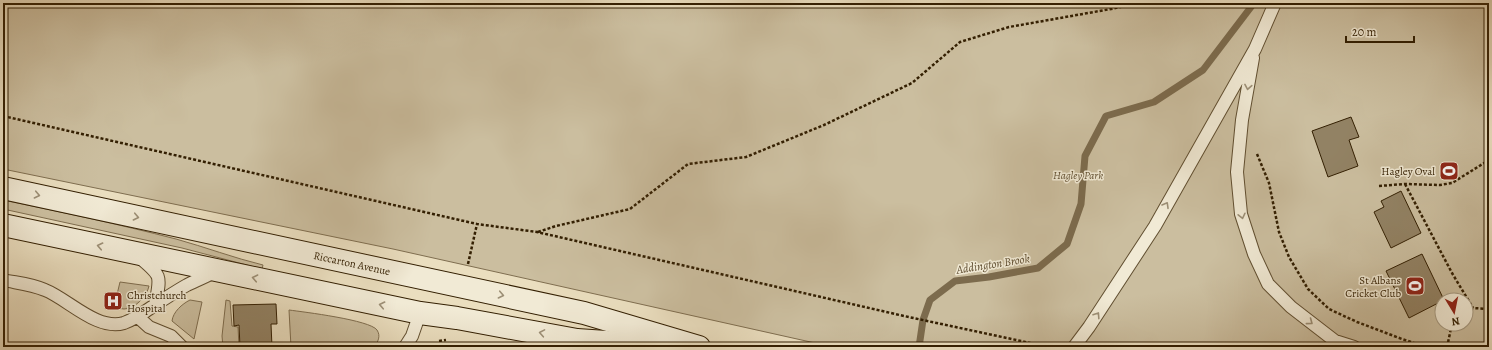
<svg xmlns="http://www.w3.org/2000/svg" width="1492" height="350" font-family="Alegreya,serif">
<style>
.green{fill:#cbbe9f;stroke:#7f6e50;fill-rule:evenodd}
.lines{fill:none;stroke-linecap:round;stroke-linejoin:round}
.stream{stroke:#7c6b4d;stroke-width:7}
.building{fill:#928264;stroke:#331f02}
.lane-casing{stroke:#614f31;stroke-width:14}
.secondary-casing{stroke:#331f02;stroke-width:24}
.path{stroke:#331f02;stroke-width:2.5;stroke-dasharray:3 2;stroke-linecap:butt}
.lane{stroke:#f1ead5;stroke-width:12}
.secondary{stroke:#f1ead5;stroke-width:22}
.oneway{stroke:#9c8f76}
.labels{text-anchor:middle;stroke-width:3;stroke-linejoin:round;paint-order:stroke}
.poi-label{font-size:11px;fill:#331f02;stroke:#f1ead5;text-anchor:end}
.park-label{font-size:11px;font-style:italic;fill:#614f31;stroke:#f1ead5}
.street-label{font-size:11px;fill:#331f02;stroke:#f1ead5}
.water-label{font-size:12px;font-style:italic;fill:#5d4b2e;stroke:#f1ead5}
</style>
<rect width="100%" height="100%" fill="#eadebf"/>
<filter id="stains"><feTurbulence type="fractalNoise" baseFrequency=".005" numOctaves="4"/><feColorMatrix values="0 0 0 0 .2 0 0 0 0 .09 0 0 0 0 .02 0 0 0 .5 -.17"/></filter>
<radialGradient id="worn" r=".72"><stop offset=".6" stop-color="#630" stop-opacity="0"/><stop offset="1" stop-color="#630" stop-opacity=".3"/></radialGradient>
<!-- green -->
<path class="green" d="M3,3h1486v344h-656l-440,-98 -390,-80zM1442,300h24v24h-24z
M3,200c58,12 115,24 173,39 29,8 58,19 87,26l-1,4 -80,-21 -179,-39z
M120,282l29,4c-2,10 -14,23 -25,23 -3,0 -7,-2 -10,-2z
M190,300l12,2 -8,37 -22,-18c1,-9 10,-17 18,-21z
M226,300l4,1 2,25 6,1 1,20h-16l-1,-11z
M289,310c15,2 81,10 88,20 4,6 1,12 -3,17h-83z"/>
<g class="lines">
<!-- stream -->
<path class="stream" d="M919,347l4,-27 7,-20 25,-19 34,-4 49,-9 29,-24 14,-40 4,-48 21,-40 48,-14 49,-32 48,-63 1,-4"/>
</g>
<!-- building -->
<path class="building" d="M1351,117l8,20 -10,3 9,26 -30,11 -16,-46z
M1401,191l20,42 -30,15 -17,-36 10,-5 -3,-6z
M1422,254l22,46 -35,18 -23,-47z
M276,304l1,20h-6l1,23h-32l-1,-22 -5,1 -1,-21z"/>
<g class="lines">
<defs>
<path id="lane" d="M1253,58l-11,62 -5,52 4,42 13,40 14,30 23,23 44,34 19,6
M139,257c23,19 22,18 16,48
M3,280c14,3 28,4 42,10 23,9 52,41 79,33 14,-5 24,-14 37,-22 8,-5 17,-11 26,-16 10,-5 20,-9 30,-14
M138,317l11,10 22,9 11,11
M405,347l7,-11 8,-23
M1074,347l15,-20 66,-101 100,-177 20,-46"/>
<g id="secondary">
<path id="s1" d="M3,188l581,125 115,34"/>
<path d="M3,225l417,88 37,5 120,22 87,6"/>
</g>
</defs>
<!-- lane casing -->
<use href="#lane" class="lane-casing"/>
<!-- secondary casing -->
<use href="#secondary" class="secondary-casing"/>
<!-- path -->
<path class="path" d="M3,116l474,108 60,8 367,84 145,31
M1257,154l12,29 10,49 10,25 19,32 21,20 28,13 45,17 24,8
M1405,184l47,89 21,35
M1379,186l26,-2 35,1 12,-2 37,-23
M538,232l18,-6 74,-17 58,-45 58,-7 78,-32 88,-42 48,-41 49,-15 102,-18 28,-6
M468,264l9,-40
M1466,311l7,-3 16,1
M439,341l7,-1
M1447,347l5,-23"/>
<!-- lane -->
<use href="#lane" class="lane"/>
<!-- secondary -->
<use href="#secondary" class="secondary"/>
</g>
<!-- one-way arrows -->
<defs><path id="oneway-chevron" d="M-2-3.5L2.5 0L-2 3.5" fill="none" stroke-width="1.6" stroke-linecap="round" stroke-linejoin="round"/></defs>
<g class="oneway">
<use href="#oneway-chevron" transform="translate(1248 87) rotate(100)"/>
<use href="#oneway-chevron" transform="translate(37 195) rotate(12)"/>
<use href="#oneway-chevron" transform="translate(1166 205) rotate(-60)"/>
<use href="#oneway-chevron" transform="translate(1242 216) rotate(77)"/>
<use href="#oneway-chevron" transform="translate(136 217) rotate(12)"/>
<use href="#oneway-chevron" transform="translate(100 246) rotate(-168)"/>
<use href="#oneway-chevron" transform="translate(255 278) rotate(-168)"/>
<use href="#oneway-chevron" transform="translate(501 295) rotate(12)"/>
<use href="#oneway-chevron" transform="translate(382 305) rotate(-168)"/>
<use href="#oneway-chevron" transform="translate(1097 315) rotate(-57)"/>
<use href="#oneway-chevron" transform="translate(1310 322) rotate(37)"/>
<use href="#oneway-chevron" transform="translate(542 333) rotate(-170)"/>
</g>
<!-- icons -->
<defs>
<symbol id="stadium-square" viewBox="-11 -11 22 22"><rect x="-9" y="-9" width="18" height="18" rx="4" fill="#8f2418" stroke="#f1ead5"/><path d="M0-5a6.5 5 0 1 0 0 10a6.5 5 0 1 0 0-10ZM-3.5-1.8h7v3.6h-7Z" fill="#fff"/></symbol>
<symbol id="hospital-square" viewBox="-11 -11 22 22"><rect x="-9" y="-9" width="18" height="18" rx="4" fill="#8f2418" stroke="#f1ead5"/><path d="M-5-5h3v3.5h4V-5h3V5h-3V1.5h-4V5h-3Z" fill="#fff"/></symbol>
</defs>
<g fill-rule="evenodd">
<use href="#stadium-square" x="1438" y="160" width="22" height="22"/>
<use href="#stadium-square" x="1404" y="275" width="22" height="22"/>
<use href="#hospital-square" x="102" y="290" width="22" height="22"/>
</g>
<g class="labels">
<!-- poi labels -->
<g class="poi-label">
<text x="1435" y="175">Hagley Oval</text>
<text x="1401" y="284">St Albans<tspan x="1401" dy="13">Cricket Club</tspan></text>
<text x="127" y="299" text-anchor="start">Christchurch<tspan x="127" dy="13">Hospital</tspan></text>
</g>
<!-- park labels -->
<g class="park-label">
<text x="1078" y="179">Hagley Park</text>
</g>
<!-- street labels -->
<g class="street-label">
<text dy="4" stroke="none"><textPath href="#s1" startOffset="357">Riccarton Avenue</textPath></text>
</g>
<!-- water labels -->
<g class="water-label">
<text transform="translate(993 264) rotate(-9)" y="4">Addington Brook</text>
</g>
</g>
<!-- margin -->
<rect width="1492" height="350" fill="none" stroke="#eadebf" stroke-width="16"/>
<rect x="4" y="4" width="1484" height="342" fill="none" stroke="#331f02" stroke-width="2"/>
<rect x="8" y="8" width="1476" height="334" fill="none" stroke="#331f02"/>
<!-- north arrow -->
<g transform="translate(1454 312) rotate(170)"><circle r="19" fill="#f1ead5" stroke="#a59981"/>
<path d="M0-3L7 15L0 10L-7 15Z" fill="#8f2418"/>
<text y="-6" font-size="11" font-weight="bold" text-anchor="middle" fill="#331f02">N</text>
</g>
<!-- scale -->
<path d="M1346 36v6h68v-6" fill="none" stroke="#331f02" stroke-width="2"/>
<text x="1352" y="36" font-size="12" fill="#331f02" stroke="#f1ead5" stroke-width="3" paint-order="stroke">20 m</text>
<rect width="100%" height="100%" filter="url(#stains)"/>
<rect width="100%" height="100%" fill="url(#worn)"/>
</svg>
